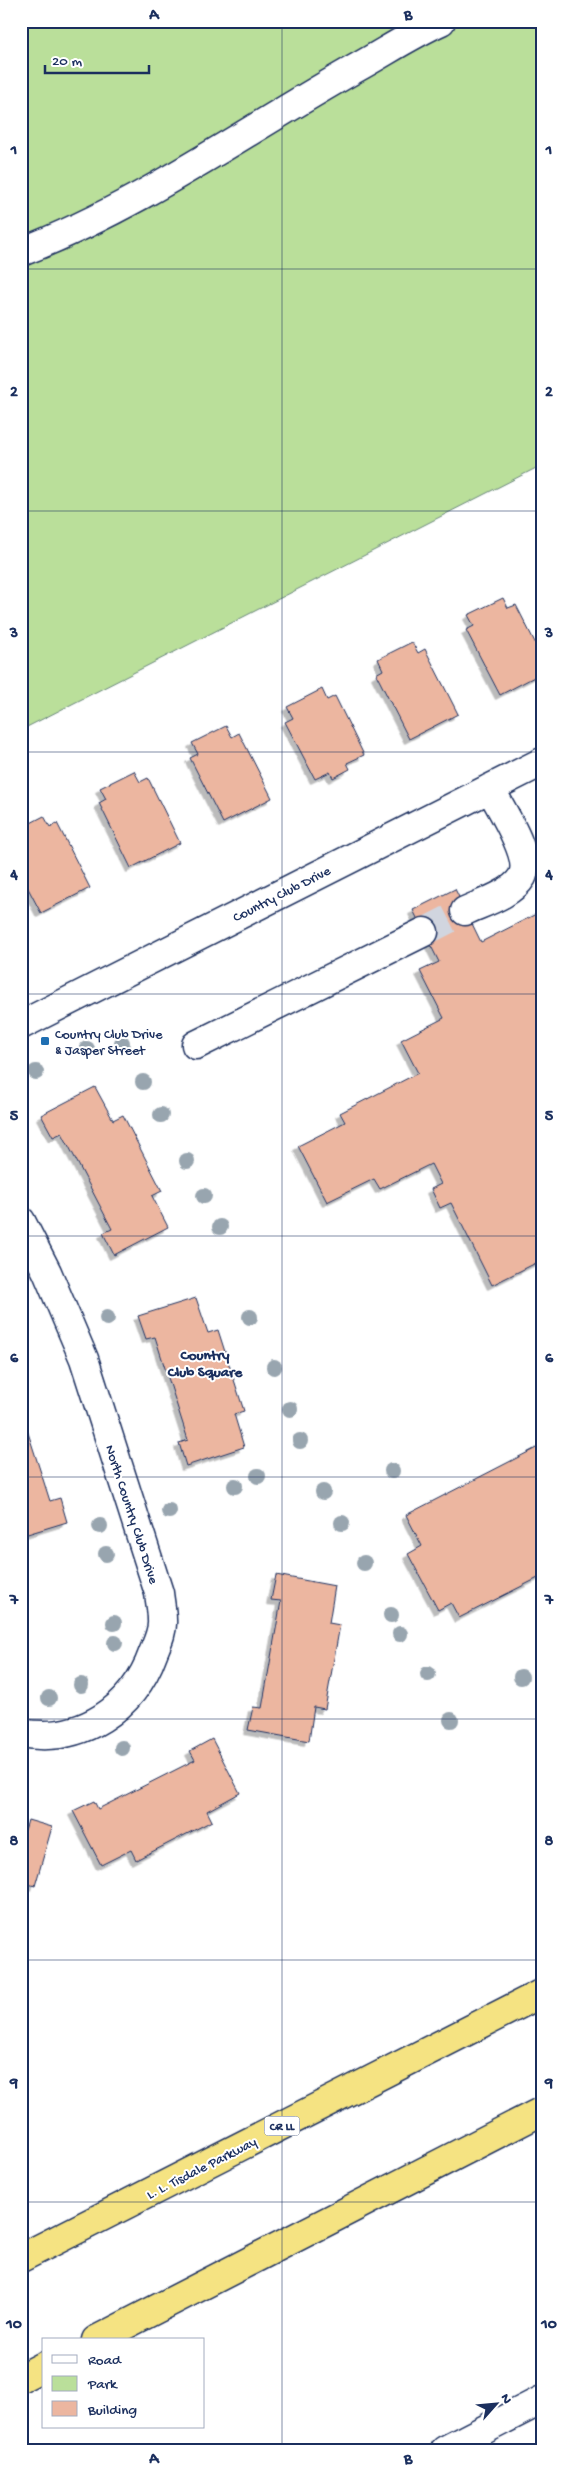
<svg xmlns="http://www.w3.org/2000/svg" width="563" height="2471" font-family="'Gochi Hand',sans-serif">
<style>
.green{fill:#badf9a;stroke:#6a877c}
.building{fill:#ecb6a0;stroke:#1b2f5e;filter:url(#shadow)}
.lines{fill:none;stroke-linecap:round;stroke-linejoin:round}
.minor-tunnel{stroke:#d1d5df;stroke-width:28;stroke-dasharray:28 14;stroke-linecap:butt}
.minor-casing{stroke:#1b2f5e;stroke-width:31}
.highway-casing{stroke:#1b2f5e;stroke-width:31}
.minor{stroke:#fff;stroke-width:28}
.highway{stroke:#f5e382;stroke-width:28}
.tree{fill:#98a5af}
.grid{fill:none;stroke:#1b2f5e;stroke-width:1;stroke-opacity:0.55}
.poi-dot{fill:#1f6fb2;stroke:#fff;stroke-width:2}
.labels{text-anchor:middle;stroke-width:4;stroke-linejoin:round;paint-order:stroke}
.shield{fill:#fff;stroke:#5f6d8e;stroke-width:1}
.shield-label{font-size:12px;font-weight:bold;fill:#1b2f5e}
.street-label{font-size:14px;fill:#1b2f5e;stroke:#fff}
.poi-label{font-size:14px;fill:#1b2f5e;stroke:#fff;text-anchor:start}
.neighbourhood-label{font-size:15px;font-weight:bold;fill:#1b2f5e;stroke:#fff}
.neatline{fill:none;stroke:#1b2f5e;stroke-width:2}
.grid-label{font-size:16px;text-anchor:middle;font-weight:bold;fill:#1b2f5e}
</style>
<defs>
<filter id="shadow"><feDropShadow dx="-4.5" dy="4.5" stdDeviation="0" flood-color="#0004"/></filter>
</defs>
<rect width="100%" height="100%" fill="#fff"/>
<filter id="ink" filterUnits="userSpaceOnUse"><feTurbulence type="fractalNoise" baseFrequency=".02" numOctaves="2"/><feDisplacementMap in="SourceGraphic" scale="10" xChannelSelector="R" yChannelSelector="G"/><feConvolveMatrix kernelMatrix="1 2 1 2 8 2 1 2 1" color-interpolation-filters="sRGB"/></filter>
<g filter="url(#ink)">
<!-- green -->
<path class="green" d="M21,21h521v444l-521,265z"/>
<!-- building -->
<path class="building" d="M503,598l5,10 8,-3 26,51v17l-42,22 -34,-65 8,-4 -6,-11z
M412,642l6,11 7,-4 33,65 -49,25 -33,-65 7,-4 -5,-11z
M322,689l5,11 8,-4 29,59 -17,8 3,6 -17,9 -3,-6 -15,7 -30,-57 8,-4 -6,-11z
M226,726l6,11 7,-4 33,65 -49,25 -33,-65 8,-4 -6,-11z
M134,771l6,11 8,-4 32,65 -49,25 -32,-65 7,-4 -6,-11z
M44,816l6,11 7,-4 33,65 -49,25 -20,-38v-47z
M455,889l26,53 61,-31v349l-50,25 -41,-82 -11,5 -9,-19 10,-5 -10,-20 -51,25 -6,-10 -47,23 -29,-56 47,-24 -5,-9 78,-40 -17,-33 43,-22 -24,-47 19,-9 -26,-52z
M95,1087l18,33 10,-5 39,76 -10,5 16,31 -54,28 -11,-22 9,-4 -50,-96 -9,4 -12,-22z
M196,1298l12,35 10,-3 26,81 -10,3 10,33 -58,19 -7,-23 9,-3 -33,-103 -9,2 -8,-23z
M21,1378l5,16 -5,2z
M21,1411l29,90 10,-3 7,24 -46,14z
M542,1445v131l-83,42 -8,-15 -13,7 -30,-56 14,-8 -16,-31z
M276,1575l59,11 -6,37 11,2 -15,84 -11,-2 -5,34 -61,-11 5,-23 9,1 19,-107 -10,-1z
M212,1739l28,54 -33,18 5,10 -76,39 -5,-10 -30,15 -28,-54 21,-10 4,8 97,-49 -5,-9z
M28,1820l24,7 -17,59 -14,-4v-53l4,1z"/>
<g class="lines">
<!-- minor-tunnel -->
<path class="minor-tunnel" d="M424,932l41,-21"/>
<defs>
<path id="minor" d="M21,252c120,-46 225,-122 337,-185 27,-15 54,-33 83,-46
M465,911c17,-8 47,-17 57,-34 11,-20 -22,-69 -32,-89
M21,1025l521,-263
M196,1045l228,-113
M21,1221l26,51 37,87 75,234c1,9 3,18 3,27 1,11 -5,23 -9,33 -20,56 -72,91 -132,80
M445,2450l97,-50"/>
<path id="highway" d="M21,2258l521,-265
M96,2340l446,-229
M21,2378l23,-12"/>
</defs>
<!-- minor casing -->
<use href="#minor" class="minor-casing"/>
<!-- highway casing -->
<use href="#highway" class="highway-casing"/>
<!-- minor -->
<use href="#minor" class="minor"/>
<!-- highway -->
<use href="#highway" class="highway"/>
</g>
<!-- trees -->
<g class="tree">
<circle cx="122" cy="1043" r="8"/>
<circle cx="87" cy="1049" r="8"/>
<circle cx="36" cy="1072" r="8"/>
<circle cx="143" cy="1082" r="8"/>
<circle cx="161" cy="1115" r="8"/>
<circle cx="187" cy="1161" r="8"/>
<circle cx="204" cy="1196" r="8"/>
<circle cx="220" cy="1227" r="8"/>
<circle cx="250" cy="1317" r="8"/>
<circle cx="107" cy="1318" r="8"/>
<circle cx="274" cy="1367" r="8"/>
<circle cx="290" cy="1409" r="8"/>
<circle cx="300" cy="1441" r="8"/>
<circle cx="392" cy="1471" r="8"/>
<circle cx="258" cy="1476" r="8"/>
<circle cx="235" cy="1486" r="8"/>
<circle cx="323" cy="1492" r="8"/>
<circle cx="169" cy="1511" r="8"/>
<circle cx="342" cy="1523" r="8"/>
<circle cx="100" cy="1526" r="8"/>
<circle cx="106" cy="1554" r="8"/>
<circle cx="364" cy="1563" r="8"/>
<circle cx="391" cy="1615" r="8"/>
<circle cx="114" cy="1623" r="8"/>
<circle cx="400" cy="1634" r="8"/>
<circle cx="115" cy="1643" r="8"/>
<circle cx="428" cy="1674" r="8"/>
<circle cx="521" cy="1677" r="8"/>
<circle cx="81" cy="1685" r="8"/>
<circle cx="49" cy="1698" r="8"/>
<circle cx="451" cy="1720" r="8"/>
<circle cx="122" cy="1748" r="8"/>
</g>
</g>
<!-- grid -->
<path class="grid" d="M282,21v2429M21,269h521M21,511h521M21,752h521M21,994h521M21,1236h521M21,1477h521M21,1719h521M21,1960h521M21,2202h521"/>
<!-- markers -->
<rect class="poi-dot" x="40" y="1036" width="10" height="10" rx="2.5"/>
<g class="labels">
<!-- shield labels -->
<rect class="shield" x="264.5" y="2116.5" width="35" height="19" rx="4"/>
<g class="shield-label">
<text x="282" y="2130">CR LL</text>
</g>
<!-- street labels -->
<g class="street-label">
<text transform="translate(281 893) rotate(-27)" y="5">Country Club Drive</text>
<text transform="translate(133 1514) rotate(72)" y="5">North Country Club Drive</text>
<text transform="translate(201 2167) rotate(-27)" y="5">L. L. Tisdale Parkway</text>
</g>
<!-- poi labels -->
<g class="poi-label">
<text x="55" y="1038">Country Club Drive<tspan x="55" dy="16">&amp; Jasper Street</tspan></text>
</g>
<!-- neighbourhood labels -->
<g class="neighbourhood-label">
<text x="205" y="1359">Country<tspan x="205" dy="17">Club Square</tspan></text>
</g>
</g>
<!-- margin -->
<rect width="563" height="2471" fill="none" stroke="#fff" stroke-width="55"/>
<!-- legend -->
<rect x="42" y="2338" width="162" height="90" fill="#ffffff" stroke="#a4acbf"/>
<rect x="52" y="2355" width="25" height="8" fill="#ffffff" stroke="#a4acbf"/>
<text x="88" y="2364" font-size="15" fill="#1b2f5e">Road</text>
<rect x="52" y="2376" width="25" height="15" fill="#badf9a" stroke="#a4acbf"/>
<text x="88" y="2388" font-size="15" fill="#1b2f5e">Park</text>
<rect x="52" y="2401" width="25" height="15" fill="#ecb6a0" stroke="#a4acbf"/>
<text x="88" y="2414" font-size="15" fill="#1b2f5e">Building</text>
<!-- north arrow -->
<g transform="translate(496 2404) rotate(63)" stroke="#ffffff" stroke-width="4" paint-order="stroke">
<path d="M0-4L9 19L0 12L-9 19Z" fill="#1b2f5e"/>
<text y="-8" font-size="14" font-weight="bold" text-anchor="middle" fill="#1b2f5e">N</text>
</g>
<!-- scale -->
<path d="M45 65v8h104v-8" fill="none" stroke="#1b2f5e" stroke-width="2.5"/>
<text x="52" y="65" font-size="15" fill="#1b2f5e" stroke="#ffffff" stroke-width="4" paint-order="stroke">20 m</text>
<rect x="28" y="28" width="508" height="2416" class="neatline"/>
<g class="grid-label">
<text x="154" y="19">A</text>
<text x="408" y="19">B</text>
<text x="14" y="154">1</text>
<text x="549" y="154">1</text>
<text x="14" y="396">2</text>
<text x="549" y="396">2</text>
<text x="14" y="637">3</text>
<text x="549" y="637">3</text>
<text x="14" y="879">4</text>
<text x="549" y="879">4</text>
<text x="14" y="1120">5</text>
<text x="549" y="1120">5</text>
<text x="14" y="1362">6</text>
<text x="549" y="1362">6</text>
<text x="14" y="1604">7</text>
<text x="549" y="1604">7</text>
<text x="14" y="1845">8</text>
<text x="549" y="1845">8</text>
<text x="14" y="2087">9</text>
<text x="549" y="2087">9</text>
<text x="14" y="2328">10</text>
<text x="549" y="2328">10</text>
<text x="154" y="2463">A</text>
<text x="408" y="2463">B</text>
</g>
</svg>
